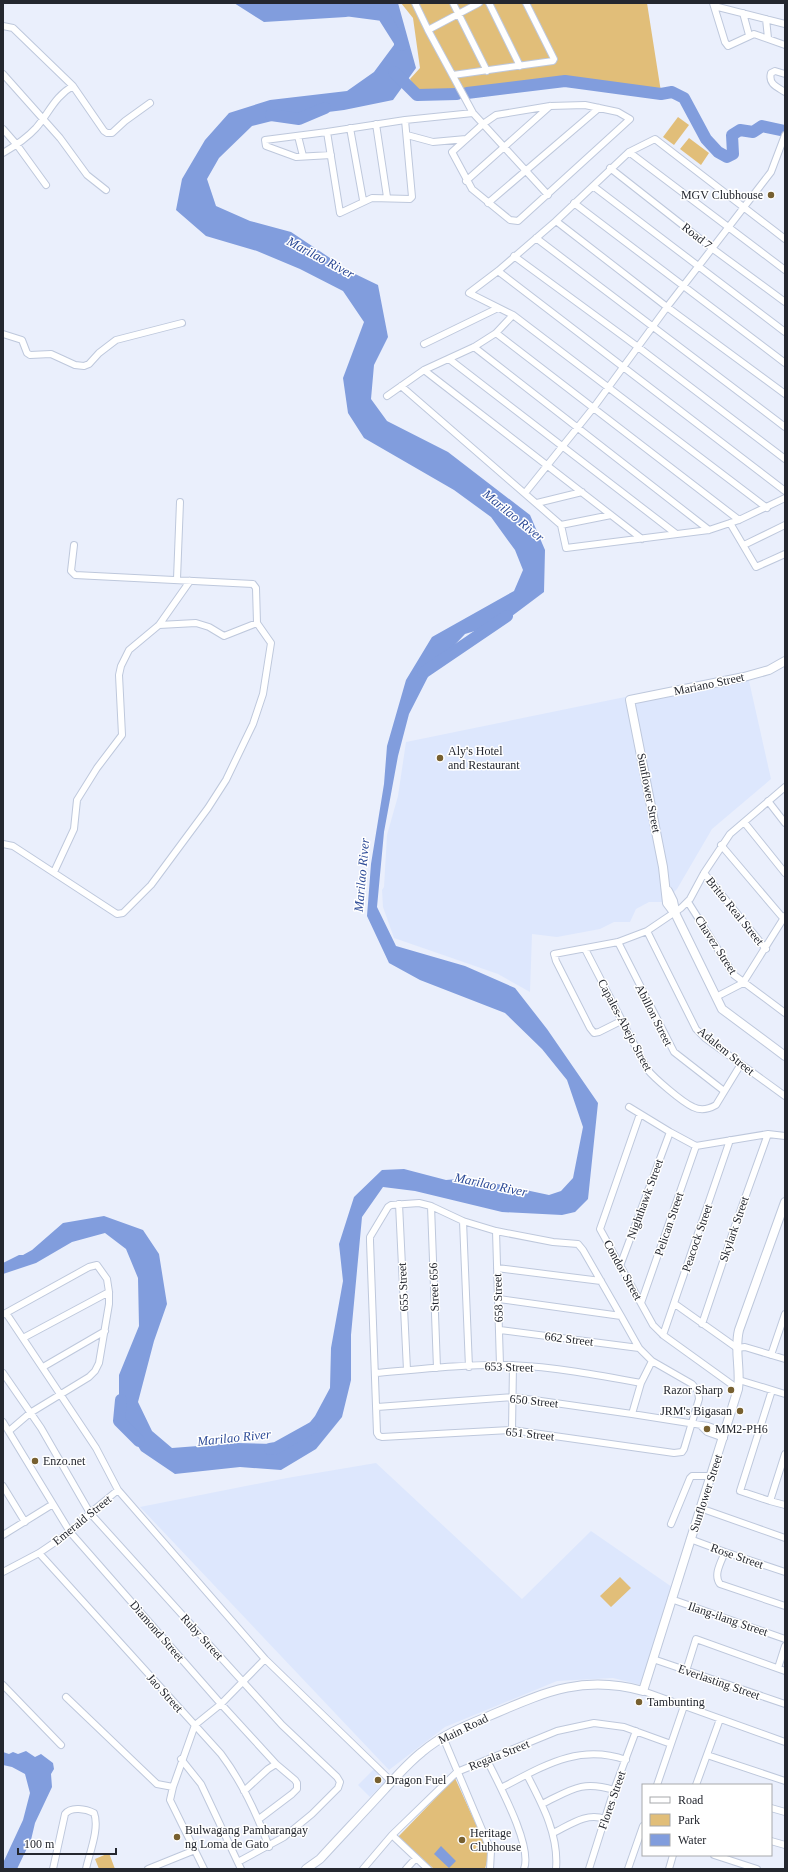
<svg xmlns="http://www.w3.org/2000/svg" width="788" height="1872" font-family="'Times New Roman',serif">
<style>
.built{fill:#dde7fd}
.green{fill:#e1be79}
.water{fill:#819ddd}
.lines{fill:none;stroke-linecap:round;stroke-linejoin:round}
.river{stroke:#819ddd;stroke-width:12}
.street-casing{stroke:#bec8dc;stroke-width:8}
.secondary-casing{stroke:#bec8dc;stroke-width:10}
.street{stroke:#fff;stroke-width:6}
.secondary{stroke:#fff;stroke-width:8}
.poi-dot{fill:#776030;stroke:#fff;stroke-width:1.5}
.labels{text-anchor:middle;stroke-width:3;stroke-linejoin:round;paint-order:stroke}
.poi-label{font-size:12px;fill:#24272f;stroke:#fff;text-anchor:start}
.street-label{font-size:12px;fill:#24272f;stroke:#fff}
.water-label{font-size:13px;font-style:italic;fill:#2d4b97;stroke:#fff}
</style>
<rect width="100%" height="100%" fill="#eaeffc"/>
<!-- built -->
<path class="built" d="M747,672l24,107 -59,50 -35,60 -12,13h-16l-13,7 -6,13h-16l-14,7 -43,8 -25,-3 -2,58 -32,-18 -104,-36 -11,-31 -1,-17 2,-3 3,-52 11,-39 8,-54z
M376,1463l146,136 69,-68 81,56 -31,98 -28,-7 -56,3 -112,46 -56,43 -249,-263 147,-29z
M375,1768l12,12 -17,17 -12,-12z"/>
<!-- green -->
<path class="green" d="M401,3h246l14,89 -94,-12 -117,12 -32,1 -8,-14 10,-11 -7,-50z
M678,117l11,8 -15,20 -11,-8z
M689,138l20,15 -8,12 -21,-16z
M620,1577l11,11 -20,19 -11,-11z
M455,1778l34,75 -4,16h-51l-36,-32z
M109,1853l6,16h-16l-4,-10z"/>
<!-- water -->
<path class="water" d="M234,3h164l18,65 -23,32 -49,10 -56,7 -36,9 -33,32 -12,21 9,27 34,15 41,11 60,40 27,13 10,52 -14,28 -3,34 16,22 61,31 82,63 15,35 -1,42 -40,30 -39,12 -33,35 -23,45 -11,42 -14,76 -7,75 19,39 69,20 50,22 32,41 51,74 -10,96 -13,13 -13,3 -60,-3 -87,-21 -32,-4 -21,30 -11,118v45l-9,37 -26,32 -35,21 -41,-3 -65,7 -34,-23 -22,-36v-40l20,-49 -1,-48 -12,-29 -21,-16 -33,9 -36,21 -33,11v-11l16,-8h4l9,-5 31,-27 41,-7 39,14 16,24 8,50 -13,37 -16,61 14,29 20,17 65,-5 37,1 20,-2 21,-26 15,-28 1,-40 12,-67 -4,-37 15,-47 28,-27 22,-1 42,11 23,-2 80,17 12,-4 12,-13 10,-51 -16,-47 -25,-31 -37,-36 -85,-33 -31,-17 -22,-47 4,-52 13,-80 3,-38 19,-66 26,-43 82,-46 9,-21 -8,-20 -24,-33 -37,-27 -90,-52 -16,-25 -5,-35 21,-56 -21,-31 -43,-22 -43,-18 -51,-15 -30,-26 6,-31 23,-39 24,-27 41,-13 77,-9 27,-19 20,-27v-13l-22,-23 -26,8 -82,5z
M26,1751l9,6 6,-3 12,9 1,6 -3,5 1,13 -17,36 -4,17 -14,29h-14v-6l20,-43 7,-27 -5,-19 -13,-7 -9,-2v-13l6,2 4,-2 5,2z
M441,1846l15,15 -7,7 -15,-14z"/>
<g class="lines">
<!-- river -->
<path class="river" d="M345,10l38,5 19,30
M394,72l23,23 40,-1
M467,93l98,-12 96,13 11,-2 12,6 22,41 12,13 9,5 6,-3 -1,-19 8,-5 13,2 9,-6 23,5
M271,115l28,4 26,-11
M423,673l84,-57
M121,1400l-2,21 20,20
M270,1449l6,-1 36,-20"/>
<defs>
<path id="street" d="M415,3l13,27
M453,3l34,68
M479,3l-51,27 45,83 75,82
M489,3l31,63
M713,3l12,39 3,4 26,-12 31,11
M714,6l71,18
M743,13l6,22
M766,19l2,19
M3,26l10,2 60,58
M3,74l57,64 27,37 19,15
M785,74l-10,-3 -4,2c-3,11 6,14 14,19
M453,75l100,-14 1,-2 -28,-56
M585,105l33,7 12,7 -112,102 -8,-1 -38,-31 -20,-37 31,-28 13,-9 54,-9z
M405,120l7,77 -2,2 -38,-1 -32,15 -13,-81 78,-12 68,-7
M376,124l11,73
M350,128l13,72
M3,129l14,16 29,40
M327,132l-62,8 1,6 30,11 35,-2
M407,135l26,7 33,-3
M298,136l5,20
M629,152l156,118
M3,153c12,-7 23,-14 33,-25 13,-15 19,-32 37,-42l31,45 3,2h5l13,-12 25,-18
M610,168l103,81 72,53
M466,181l84,-75
M593,186l192,146
M488,203l111,-95
M574,203l211,160
M556,221l111,86 118,87
M536,238l249,189
M514,256l124,91 147,112
M498,271l287,220
M513,315l254,193
M496,333l243,187
M3,334l19,6 5,13 3,2 21,-1 24,11 9,1 5,-2 10,-11 17,-13 66,-17
M424,344l74,-36
M474,347l235,183
M449,359l226,174
M424,370l218,169
M401,386l160,139 5,23 143,-18 30,-10 46,-22
M387,396l37,-26 50,-23 22,-14 17,-18 -44,-22 29,-22 58,-50 73,-69 26,-13 130,100
M525,493l69,-86 73,-100 104,-135 14,-37
M537,503l45,-11
M730,523l26,44 29,-13
M561,525l50,-10
M744,545l41,-20
M177,579l3,-77
M159,625l37,-2 13,4 15,9 33,-13
M768,801l17,22
M744,822l41,51
M3,844l10,2 104,68 6,-1 28,-28 57,-77 18,-28 27,-56 10,-30 8,-51 -14,-20 -1,-35 -3,-4 -178,-9 -4,-4 3,-26
M721,845l62,73
M54,872l20,-43 3,-29 20,-32 25,-33 -3,-60 2,-9 8,-16 30,-25 31,-44
M704,873l62,76
M688,902l46,73 51,38
M647,931l49,98 9,9 80,58
M618,942l56,110 50,39
M585,949l62,120c7,9 35,33 46,38 8,4 16,2 23,-2l25,-41
M716,997l27,-14 42,-67
M621,1021l-22,11 -5,1 -4,-5 -34,-67 -2,-7 64,-12 29,-11 34,-23 9,-9 14,-26 26,-39 55,-47
M629,1107l41,25 26,14 72,-12 17,2
M640,1114l-40,115 53,96 10,10 75,54
M399,1204l8,166
M431,1206l6,162
M463,1221l6,146
M496,1231l4,134
M620,1266l50,-134
M497,1268l104,13
M499,1299l122,17 18,32 13,13 40,23 6,7 1,8 -15,50 -2,3 -8,1 -162,-23 -130,7 -3,-1 -2,-3 -7,-192v-4l18,-30 3,-2 28,-2 12,3 32,15 33,10 57,11 25,2 5,6 38,66
M641,1303l55,-157
M675,1304l62,44 8,-1 40,12
M6,1313l90,135 22,42 147,169 127,123
M4,1314l85,-47 8,-2 10,14 2,13v12l-10,59 -4,8 -6,6 -59,36 -21,18
M702,1324l34,-101 32,-89
M500,1330l139,18
M663,1335l67,-195
M23,1338l86,-46
M771,1355l14,-41
M43,1367l62,-36
M3,1373l38,55 49,85 192,212 55,52 3,5 -2,6 -26,26 -28,23 -46,25
M376,1373c45,-4 90,-9 135,-8 43,2 87,10 130,18
M739,1380l46,14
M772,1390l-32,101 30,10 15,-47
M377,1407l136,-10 119,17 76,12 17,6
M632,1414l9,-31 11,-22
M3,1422l67,110 151,172 55,60 19,16 2,3v6l-5,5 -33,25
M702,1427l5,5 17,6
M512,1430l1,-65
M3,1486l22,36
M770,1501l15,4
M700,1508l85,30
M671,1524l19,-46 2,-2h20
M3,1535l50,-31
M690,1539l35,13 60,20
M725,1552c-4,10 -12,23 -5,32l65,22
M39,1553l182,201c21,28 36,60 48,93
M3,1572l36,-19 31,-21 20,-19 28,-23
M671,1599l114,40
M653,1659l132,45
M778,1668l7,-22
M686,1671l10,-32 89,32
M3,1685l58,60
M643,1691l142,51
M66,1697l91,87 16,3
M443,1737l48,114 -1,18
M707,1755l78,26
M181,1759l20,25 40,85
M487,1760c11,23 46,86 37,109
M527,1775c15,29 32,60 29,94
M657,1785l27,-79
M696,1785l24,-66
M501,1788c41,-21 77,-45 125,-28
M244,1791l24,-22 8,-5
M542,1804c29,-14 39,-24 72,-14
M771,1808l14,4
M553,1833c17,-8 33,-21 52,-14
M392,1835l36,34
M771,1841l14,4
M714,1855l43,14
M53,1869l12,-55c6,-8 21,-5 29,-1 6,15 -5,41 -8,56
M148,1869l47,-19
M204,1869l-34,-69 3,-13 22,-62 26,-21 44,-45
M363,1869l29,-34 65,-63 100,-41 37,-8 30,4 47,17
M406,1869l10,-11
M589,1869l25,-79 22,-59
M628,1869l15,-43
M669,1869l4,-14"/>
<path id="secondary" d="M668,891l5,10 3,14 46,94 63,47
M676,915l-9,-12 -4,-36 -33,-167 114,-23 25,-7 16,-9
M306,1869l14,-10c21,-23 43,-46 64,-69 12,-13 24,-27 38,-38 20,-17 43,-26 67,-36 54,-23 93,-42 154,-25l95,-302c3,-20 -4,-39 1,-59l46,-128"/>
</defs>
<!-- street casing -->
<use href="#street" class="street-casing"/>
<!-- secondary casing -->
<use href="#secondary" class="secondary-casing"/>
<!-- street -->
<use href="#street" class="street"/>
<!-- secondary -->
<use href="#secondary" class="secondary"/>
</g>
<!-- markers -->
<g class="poi-dot">
<circle cx="771" cy="195" r="4"/>
<circle cx="440" cy="758" r="4"/>
<circle cx="731" cy="1390" r="4"/>
<circle cx="740" cy="1411" r="4"/>
<circle cx="707" cy="1429" r="4"/>
<circle cx="35" cy="1461" r="4"/>
<circle cx="639" cy="1702" r="4"/>
<circle cx="378" cy="1780" r="4"/>
<circle cx="177" cy="1837" r="4"/>
<circle cx="462" cy="1840" r="4"/>
</g>
<g class="labels">
<!-- poi labels -->
<g class="poi-label">
<text x="763" y="199" text-anchor="end">MGV Clubhouse</text>
<text x="448" y="755">Aly's Hotel<tspan x="448" dy="14">and Restaurant</tspan></text>
<text x="723" y="1394" text-anchor="end">Razor Sharp</text>
<text x="732" y="1415" text-anchor="end">JRM's Bigasan</text>
<text x="715" y="1433">MM2-PH6</text>
<text x="43" y="1465">Enzo.net</text>
<text x="647" y="1706">Tambunting</text>
<text x="386" y="1784">Dragon Fuel</text>
<text x="185" y="1834">Bulwagang Pambarangay<tspan x="185" dy="14">ng Loma de Gato</tspan></text>
<text x="470" y="1837">Heritage<tspan x="470" dy="14">Clubhouse</tspan></text>
</g>
<!-- street labels -->
<g class="street-label">
<text transform="translate(697 236) rotate(38)" y="4">Road 7</text>
<text transform="translate(709 684) rotate(-12)" y="4">Mariano Street</text>
<text transform="translate(649 793) rotate(79)" y="4">Sunflower Street</text>
<text transform="translate(735 911) rotate(51)" y="4">Britto Real Street</text>
<text transform="translate(716 945) rotate(57)" y="4">Chavez Street</text>
<text transform="translate(654 1015) rotate(63)" y="4">Abillon Street</text>
<text transform="translate(625 1025) rotate(62)" y="4">Capales-Abejo Street</text>
<text transform="translate(726 1051) rotate(39)" y="4">Adalem Street</text>
<text transform="translate(645 1199) rotate(-70)" y="4">Nighthawk Street</text>
<text transform="translate(669 1224) rotate(-71)" y="4">Pelican Street</text>
<text transform="translate(734 1229) rotate(-71)" y="4">Skylark Street</text>
<text transform="translate(697 1238) rotate(-71)" y="4">Peacock Street</text>
<text transform="translate(623 1270) rotate(61)" y="4">Condor Street</text>
<text transform="translate(403 1287) rotate(-93)" y="4">655 Street</text>
<text transform="translate(434 1287) rotate(-92)" y="4">Street 656</text>
<text transform="translate(498 1298) rotate(-92)" y="4">658 Street</text>
<text transform="translate(569 1339) rotate(7)" y="4">662 Street</text>
<text transform="translate(509 1367) rotate(2)" y="4">653 Street</text>
<text transform="translate(534 1401) rotate(6)" y="4">650 Street</text>
<text transform="translate(530 1434) rotate(6)" y="4">651 Street</text>
<text transform="translate(706 1493) rotate(-72)" y="4">Sunflower Street</text>
<text transform="translate(82 1520) rotate(-39)" y="4">Emerald Street</text>
<text transform="translate(737 1556) rotate(19)" y="4">Rose Street</text>
<text transform="translate(728 1619) rotate(19)" y="4">Ilang-ilang Street</text>
<text transform="translate(157 1631) rotate(49)" y="4">Diamond Street</text>
<text transform="translate(202 1637) rotate(48)" y="4">Ruby Street</text>
<text transform="translate(719 1682) rotate(19)" y="4">Everlasting Street</text>
<text transform="translate(165 1693) rotate(48)" y="4">Jao Street</text>
<text transform="translate(463 1729) rotate(-26)" y="4">Main Road</text>
<text transform="translate(499 1755) rotate(-22)" y="4">Regala Street</text>
<text transform="translate(612 1800) rotate(-71)" y="4">Flores Street</text>
</g>
<!-- water labels -->
<g class="water-label">
<text transform="translate(321 257) rotate(28)" y="5">Marilao River</text>
<text transform="translate(514 515) rotate(39)" y="5">Marilao River</text>
<text transform="translate(361 875) rotate(-85)" y="5">Marilao River</text>
<text transform="translate(491 1184) rotate(12)" y="5">Marilao River</text>
<text transform="translate(234 1437) rotate(-6)" y="5">Marilao River</text>
</g>
</g>
<!-- border -->
<rect width="788" height="1872" fill="none" stroke="#24272f" stroke-width="8"/>
<!-- legend -->
<rect x="642" y="1784" width="130" height="72" fill="#ffffff" stroke="#a7a9ac"/>
<rect x="650" y="1797" width="20" height="6" fill="#ffffff" stroke="#a7a9ac"/>
<text x="678" y="1804" font-size="12" fill="#24272f">Road</text>
<rect x="650" y="1814" width="20" height="12" fill="#e1be79" stroke="#a7a9ac"/>
<text x="678" y="1824" font-size="12" fill="#24272f">Park</text>
<rect x="650" y="1834" width="20" height="12" fill="#819ddd" stroke="#a7a9ac"/>
<text x="678" y="1844" font-size="12" fill="#24272f">Water</text>
<!-- scale -->
<path d="M18 1848v6h98v-6" fill="none" stroke="#24272f" stroke-width="2"/>
<text x="24" y="1848" font-size="12" fill="#24272f" stroke="#ffffff" stroke-width="3" paint-order="stroke">100 m</text>
</svg>
